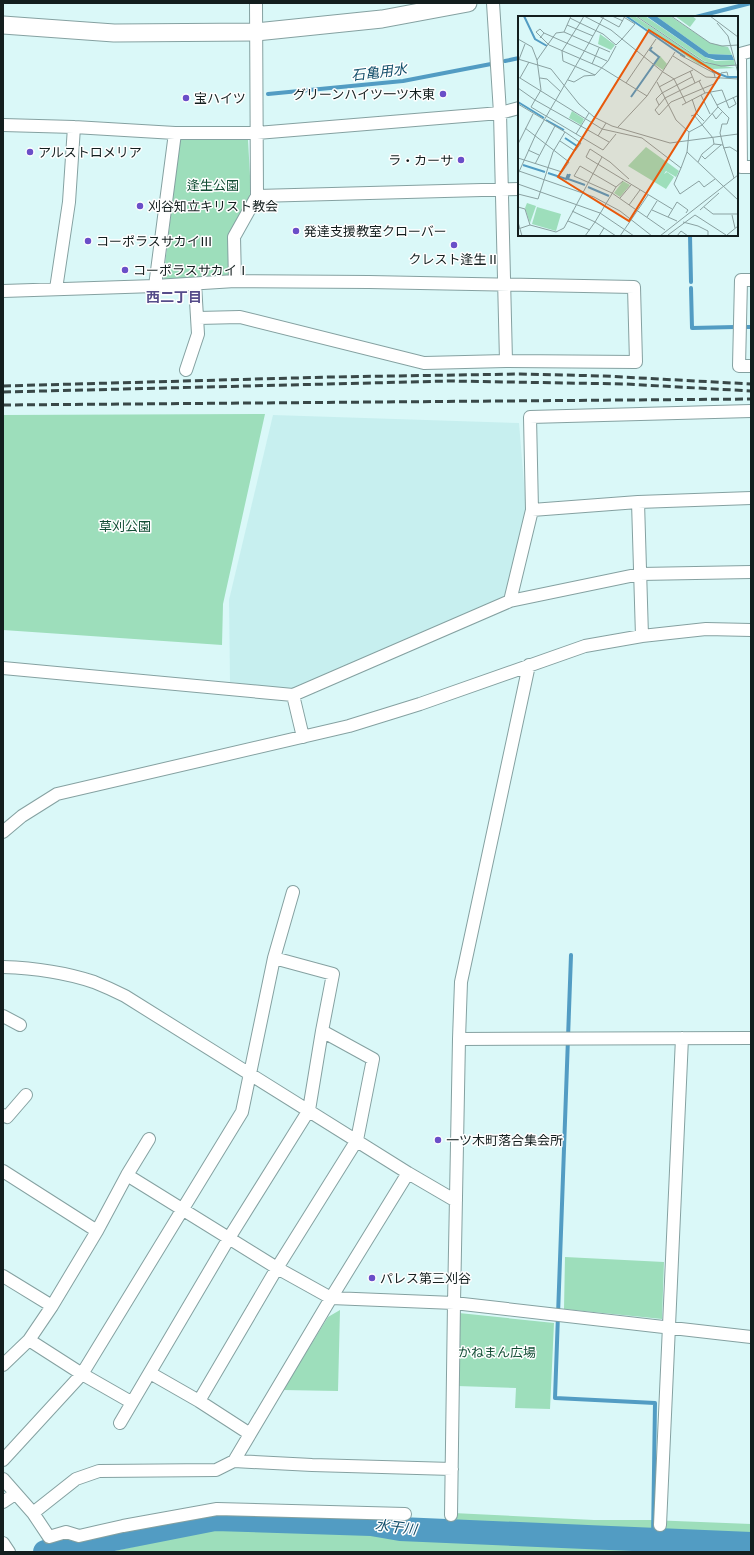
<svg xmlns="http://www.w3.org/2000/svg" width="754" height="1555" font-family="'DM Sans','Noto Sans JP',sans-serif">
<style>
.built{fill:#c7efef}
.green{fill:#9ddebb}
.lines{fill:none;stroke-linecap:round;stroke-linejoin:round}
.stream{stroke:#529cc3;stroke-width:4}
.river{stroke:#529cc3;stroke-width:24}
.street-casing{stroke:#85a1a1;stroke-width:14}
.secondary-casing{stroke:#85a1a1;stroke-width:19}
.street{stroke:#fff;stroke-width:12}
.secondary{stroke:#fff;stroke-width:17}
.rail{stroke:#394848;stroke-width:3;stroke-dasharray:8 4;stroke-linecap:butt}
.poi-dot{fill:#6a4ec8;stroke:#fefefe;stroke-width:1.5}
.labels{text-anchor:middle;stroke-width:3;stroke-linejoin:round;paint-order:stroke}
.poi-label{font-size:13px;fill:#131e1e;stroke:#fefefe;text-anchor:start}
.park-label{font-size:13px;fill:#114c33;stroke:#fefefe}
.water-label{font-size:14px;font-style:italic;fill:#114d69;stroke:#fefefe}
.neighbourhood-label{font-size:14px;font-weight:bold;fill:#564c8a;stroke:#fefefe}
.inset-river{fill:none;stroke:#529cc3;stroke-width:2}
.inset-road{fill:none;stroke:#8aa1a1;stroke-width:1}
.view{fill:#e8590c;fill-opacity:0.15;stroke:#e8590c;stroke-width:2}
.inset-edge{fill:none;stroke:#131e1e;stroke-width:2}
</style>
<rect width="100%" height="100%" fill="#daf8f8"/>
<!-- built -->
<path class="built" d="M273,415l246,8 7,85 -22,90 -213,92 -61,-8 -1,-82z"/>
<!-- green -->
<path class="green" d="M180,139l68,1 3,54 -21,42 -1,41 -66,4z
M265,414l-42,190 -1,41 -219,-15v-215z
M565,1257l99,5 -2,57 -98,-10z
M340,1310l-2,81 -55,-1 45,-73z
M459,1313l95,10 -4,86 -35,-1 1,-20 -59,-2z
M453,1513l141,7h56l101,4v14l-299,-14z
M215,1529h113l377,23h-596z"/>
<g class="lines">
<!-- stream -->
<path class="stream" d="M696,17l55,-14
M505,61l14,-3
M268,94l135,-13 88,-17
M690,235l1,47
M691,288l1,40 43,-1
M747,327h4
M571,955l-16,443 100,5 -2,136"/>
<!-- river -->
<path class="river" d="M45,1552l20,-7 23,-1 127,-25 156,5 29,5 351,15"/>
<defs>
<path id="street" d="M493,3l7,110 6,248
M751,51l-11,3v5l1,108h10
M3,125l71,2 101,6h82l243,-20 19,-5
M257,196l262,-7
M751,280h-10l-2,86h12
M235,281l-1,-44 23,-41 -1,-193
M155,286l20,-153
M56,289l13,-87 5,-75
M3,291l152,-5 80,-5 134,1 265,5 2,75 -130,-1 -82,2 -184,-46 -42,1
M186,370l12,-36 -3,-50
M638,502l4,134
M532,510l106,-8 113,-4
M510,601l22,-91 -2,-93 221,-6
M3,668l290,27 217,-94 130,-27 111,-2
M293,695l10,42
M3,832l19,-16 35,-22 292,-68 71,-22 165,-58 57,-10 64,-7 45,1
M274,958l19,-66
M3,967c31,1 61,5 91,15 10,4 21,9 31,14l283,177 48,28
M3,1016l17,9
M459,1039l2,-57 68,-317
M3,1115l4,2 19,-22
M3,1171l94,60
M127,1175l150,93 54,30 77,-125
M3,1276l49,30
M29,1340l53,34 49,28
M3,1365l26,-25 23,-34 45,-75 30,-56 22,-36
M150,1373l49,28 51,33
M199,1401l78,-133 80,-128 16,-81 -51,-28
M3,1460l79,-86 160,-262 32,-154 59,16 -11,57 -13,79 -80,128 -109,185
M234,1461l97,-163 123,5 297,34
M3,1479l30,34 43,-34 23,-8 117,-1 18,-9 78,4 140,4
M3,1502l12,-8
M33,1513l16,24 17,-5 13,4 44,-10 94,-17 188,5
M451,1515l3,-212 5,-264 292,-1
M660,1525l22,-487
M3,1543l6,9"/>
<path id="secondary" d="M3,25l111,8 142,-1 126,-13 86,-16"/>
</defs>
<!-- street casing -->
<use href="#street" class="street-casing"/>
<!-- secondary casing -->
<use href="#secondary" class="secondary-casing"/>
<!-- street -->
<use href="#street" class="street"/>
<!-- secondary -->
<use href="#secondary" class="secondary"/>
<!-- rail -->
<path class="rail" d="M3,386l328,-9 189,-3 84,2 147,8
M3,392l447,-11 175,3 126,7
M3,405l748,-6"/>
</g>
<!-- markers -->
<g class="poi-dot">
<circle cx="443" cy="94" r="4"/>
<circle cx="186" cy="98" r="4"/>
<circle cx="30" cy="152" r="4"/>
<circle cx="461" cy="160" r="4"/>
<circle cx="140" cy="206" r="4"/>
<circle cx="296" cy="231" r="4"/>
<circle cx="88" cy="241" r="4"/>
<circle cx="454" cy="245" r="4"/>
<circle cx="125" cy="270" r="4"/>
<circle cx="438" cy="1140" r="4"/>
<circle cx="372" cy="1278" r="4"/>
</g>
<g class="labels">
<!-- poi labels -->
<g class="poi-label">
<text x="435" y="99" text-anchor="end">グリーンハイツ一ツ木東</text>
<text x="194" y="103">宝ハイツ</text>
<text x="38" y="157">アルストロメリア</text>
<text x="453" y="165" text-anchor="end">ラ・カーサ</text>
<text x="148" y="211">刈谷知立キリスト教会</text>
<text x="304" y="236">発達支援教室クローバー</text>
<text x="96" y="246">コーポラスサカイⅢ</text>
<text x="454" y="264" text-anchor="middle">クレスト逢生Ⅱ</text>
<text x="133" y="275">コーポラスサカイⅠ</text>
<text x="446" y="1145">一ツ木町落合集会所</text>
<text x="380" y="1283">パレス第三刈谷</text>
</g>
<!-- park labels -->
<g class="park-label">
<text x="213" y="190">逢生公園</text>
<text x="125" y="531">草刈公園</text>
<text x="497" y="1357">かねまん広場</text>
</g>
<!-- water labels -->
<g class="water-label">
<text transform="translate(379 72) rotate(-7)" y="5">石亀用水</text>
<text transform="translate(396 1527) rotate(7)" y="5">水干川</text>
</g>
<!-- neighbourhood labels -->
<g class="neighbourhood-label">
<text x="174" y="302">西二丁目</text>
</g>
</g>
<!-- overview -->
<g transform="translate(518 16)">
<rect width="220" height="220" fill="#daf8f8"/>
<path d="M110,0l8,1 68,45 31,6 -22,1 -15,-5zM119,0h8l60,41 10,4 19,-1 1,5 -14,1 -17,-5zM138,0h14l40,27 18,4 4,8 -23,-1zM157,0h17l4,3 -6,8zM82,18l15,11 -4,5 -13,-6zM142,40l7,8 -4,6 -9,-6zM54,95l12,8 -3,6 -12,-7zM128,131l33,24 -3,6 -10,-6 -2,3 3,-2 7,5 -8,12 -38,-23zM105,165l7,4 -10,12 -6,-4zM9,187l9,3 -6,17 -5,-15zM19,191l24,7 -5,17 -24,-7z" fill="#9ddebb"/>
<path d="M128,0h10l53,38 23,1 2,5h-18l-11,-3z" fill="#529cc3"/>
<path class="inset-river" d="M6,0l11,23 12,7M108,0l59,41M194,55l15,6h11M113,81l28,-40 -9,-7 2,-3M0,86l26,16M28,104l18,10M47,122l12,8M5,149l22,7M30,157l18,6 2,-5M52,158l-2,5 17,6M70,171l21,9"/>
<path class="inset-road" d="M66,0l-4,7 23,11 13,11 6,-6 -11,-9 -27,-14M81,0l20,11 5,-9M86,0l-15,27 21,9M94,0l11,5M104,0l13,8 -13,15 41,33 11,7 19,-9M118,0l68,46 17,4 17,-1M153,0l39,27 12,3 16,-1M192,0l28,21M199,7l11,13 10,37M49,9l26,11M46,16l7,-16M26,17l-4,-4 -4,3 13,13 53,23 45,28 28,-44M22,22l4,-5 63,28M0,23l14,8 5,13 19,-27 8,-1 25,11 -53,91 -18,40M162,39l34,18 1,4M155,40l33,21 32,2M0,43l33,10 28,35 15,13 18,9 58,17 68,-9M19,44l4,30 -6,10 74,42M0,46l7,-18M74,48l7,-16M172,55l5,12M77,59l13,-14 8,-15M0,61l2,1 9,-16M2,62l82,51 40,9 39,30 -7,16 6,10 19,-13 5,6 11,-8M22,62l7,1 14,13M201,63l2,-6 6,-1 1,4M50,64l6,2 10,-6 11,-1 -32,-14 -1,-10 18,-28 -10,-5M183,64l-36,18 -10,12 4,5 12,-13 45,-19M181,65l6,12M139,66l19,38 13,12M108,67l30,-44M141,71l15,-8 12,24M0,72l17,12 -4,7 72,43 13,-16M183,79l9,19M174,83l5,15 7,7M0,88l47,28 -12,20 -15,47 -20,-5M141,89l-3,-6 6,-6 30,-16M164,89l23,-12 17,-3 7,18 7,-4 -3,-7M199,89l20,-9 1,2M194,97l4,6 6,-7M173,100l3,-1 19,23 1,6M100,111l29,-31M58,118l13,-21M80,120l8,-13M42,125l15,10 6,-8 -16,-11M0,128l15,-30M205,129l11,33M205,132l7,-1 8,5M10,134l11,5M169,136l51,48M184,140l3,3 16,-14M0,142l44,14 7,-10 -44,-34M180,146l4,-8 12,-10 9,1 -3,-12 2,-9h5l2,-6 -11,-11 -8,-15M17,148l20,-38M163,152l6,-16 2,-20 13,-7 16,-18M1,155l75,26 26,14 32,25M111,163l-19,-17 -20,-13 -4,8 86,52M0,168l82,29 34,23M98,171l-36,-21 -6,10 38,17 53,37M102,182l11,-13M111,189l11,-15M0,191l7,2 5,16M186,191l9,7h25M134,194l25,11M182,194l19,-17M54,195l23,11 -10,14M214,199l3,13M129,201l10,-16M150,201l9,-15 11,8 -2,3M50,205l22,9M0,206l4,14M165,206l15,4 10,5v5M86,212l12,8M0,213l12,-4 26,7 8,-4 38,-71M150,219l27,-20 31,20M209,219l11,-9M81,220l5,-8 -9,-6 21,-35 7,-6M102,220l28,-41M142,220l78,-61M159,220l4,-5 7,5"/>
<path class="view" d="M131,14l71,45 -91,146 -71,-44z"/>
<rect width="220" height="220" class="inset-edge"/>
</g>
<!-- border -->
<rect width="754" height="1555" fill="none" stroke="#131e1e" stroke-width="8"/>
</svg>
